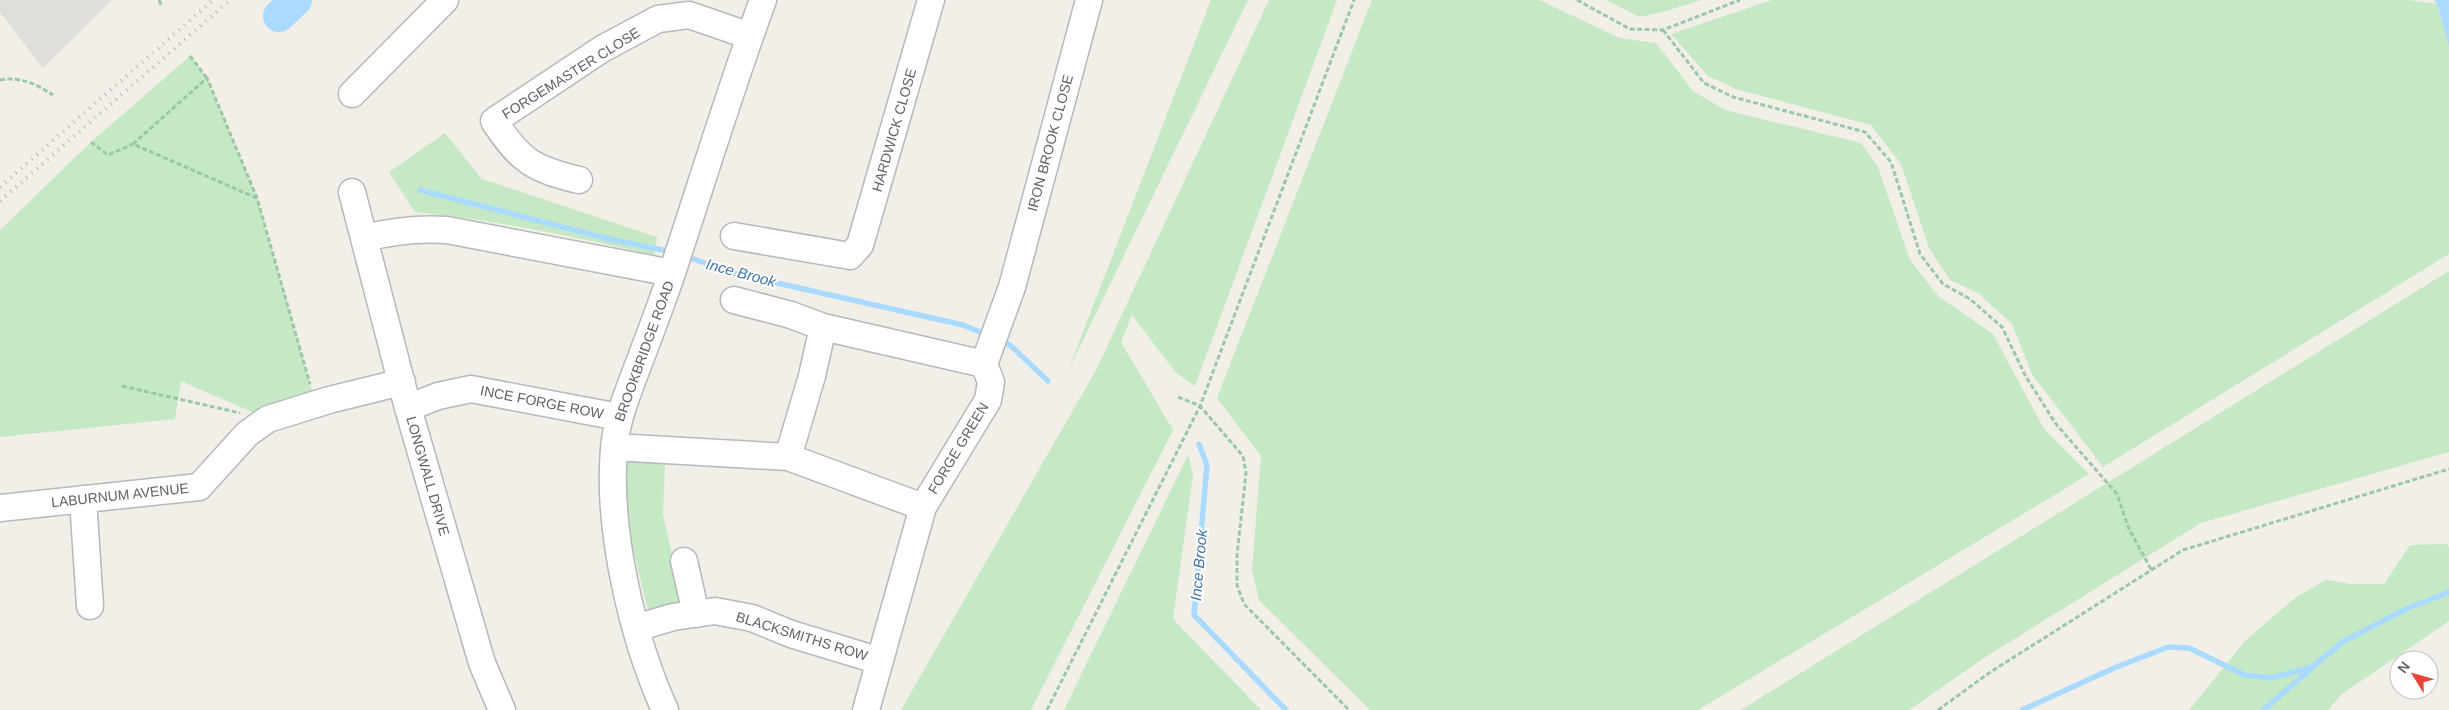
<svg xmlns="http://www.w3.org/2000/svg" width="2449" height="710" font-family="Helvetica,sans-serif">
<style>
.industrial{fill:#e0deda}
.green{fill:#c5e8c5}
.water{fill:#aadaff}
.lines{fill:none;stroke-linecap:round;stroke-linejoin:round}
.stream{stroke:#aadaff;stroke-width:5.5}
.river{stroke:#aadaff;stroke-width:32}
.minor-casing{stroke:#b5b8bc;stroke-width:29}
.path{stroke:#9cc7a9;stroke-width:3;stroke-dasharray:5 2.5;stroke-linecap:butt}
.minor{stroke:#fff;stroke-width:26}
.rail{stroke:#b6b7b8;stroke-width:4;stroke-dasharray:1 6;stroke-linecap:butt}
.labels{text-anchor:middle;stroke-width:4;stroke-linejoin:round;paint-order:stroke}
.street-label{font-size:14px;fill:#5f6368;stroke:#fff}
.water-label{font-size:15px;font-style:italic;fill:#4174aa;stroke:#fff}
</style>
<rect width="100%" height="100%" fill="#f1efe8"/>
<!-- industrial -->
<path class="industrial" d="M0,0h112l-69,68 -43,-56z"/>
<!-- green -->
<path class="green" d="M1211,0h37l-180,371z
M1269,0h68l-142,386 -19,-13 -44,-58 -11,27 52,88 -142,280h-130l195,-340z
M1372,0h167l81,38 36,5 37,48 32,19 136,33 17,24 32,93 28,36 55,38 51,95 45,45 -391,236h-328l-111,-110 -7,-30 9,-114 -44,-58z
M1607,0h94l-38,12 -24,5z
M1772,0h637l28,4 12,42v208l-346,213 -71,-93 -20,-50 -34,-31 -28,-13 -21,-32 -28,-84 -30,-39 -132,-35 -31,-14 -37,-42z
M190,56l17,22 50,120 59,206 -48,15 -87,-38 -6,38 -175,18v-207l91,-88z
M445,133l37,46 175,58 -3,18c-80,-18 -158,-35 -239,-43l-26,-40z
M2449,271v181l-248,71 -214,133 -78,54h-168z
M1188,455l5,20 -20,144 88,91h-197z
M623,461l42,3 -2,51 20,86 -35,9 -19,-77z
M2446,544l3,3v74l-107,73 -14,16h-139l57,-70 50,-43 30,-17 25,4h33l26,-39z"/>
<!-- water -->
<path class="water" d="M2434,0h15v46l-12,-42z"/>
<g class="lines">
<!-- stream -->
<path class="stream" d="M420,190l189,49 63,13
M685,256l48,17 230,52 25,10
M1001,341l9,4 38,36
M1199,444l8,21 -13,150 92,95
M2022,710l92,-42 54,-21 21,1 56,27 27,3 40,-11 32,-26 62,-32 43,-17
M2263,710l48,-41"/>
<!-- river -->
<path class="river" d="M279,16l17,-16"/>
<defs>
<path id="minor" d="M352,94l93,-94
M579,180c-46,-11 -59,-19 -85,-59l108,-72 56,-30 31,-4 61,21
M352,192l56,216 74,255 20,47
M734,236l116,20 10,-11 71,-245
M365,238c28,-7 53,-10 82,-8l225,43
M734,300l57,15 32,12 -11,49 -24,81
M823,327l161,37
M408,408l30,-12 33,-7 148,28
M614,447l174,10 135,50 65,-107 3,-18 -7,-18 28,-77 77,-287
M83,499l7,107
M0,508l199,-21 48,-53 21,-15 61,-19 73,-18
M684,561l12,53
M636,628l37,-11 42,-6 37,7 39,16 89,27
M665,710c-33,-73 -58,-181 -51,-261 2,-26 11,-49 20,-73 13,-34 26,-68 38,-103 30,-91 58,-183 91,-273
M866,710l57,-203"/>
</defs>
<!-- minor casing -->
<use href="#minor" class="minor-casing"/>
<!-- path -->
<path class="path" d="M159,0l3,7
M1577,0l53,29 33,1 77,-30
M1663,30l41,53 29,14 132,35 26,30 29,92 23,30 27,15 32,28 24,50 30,47 61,70 12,35 23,42
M190,56l17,22
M0,80c20,-4 36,4 53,15
M91,142l17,13 25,-11
M257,198l-124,-54 74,-66 50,120 53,186
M122,386l118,27
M1178,397l22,9 43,50 3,17 -9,82v30l7,19 105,106
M1047,710l153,-304 154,-406
M1938,710l51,-37 194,-123 266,-81"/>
<!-- minor -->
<use href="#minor" class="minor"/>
<!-- rail -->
<path class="rail" d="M0,187l213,-187
M0,201l230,-201"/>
</g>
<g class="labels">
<!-- street labels -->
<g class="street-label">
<text transform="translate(571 73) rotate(-32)" y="5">FORGEMASTER CLOSE</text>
<text transform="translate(894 130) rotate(-74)" y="5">HARDWICK CLOSE</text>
<text transform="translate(1050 143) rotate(-75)" y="5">IRON BROOK CLOSE</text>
<text transform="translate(644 351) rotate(-70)" y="5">BROOKBRIDGE ROAD</text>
<text transform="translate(542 402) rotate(11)" y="5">INCE FORGE ROW</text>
<text transform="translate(958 448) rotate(-59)" y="5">FORGE GREEN</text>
<text transform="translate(428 476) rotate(74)" y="5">LONGWALL DRIVE</text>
<text transform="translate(120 495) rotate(-6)" y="5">LABURNUM AVENUE</text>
<text transform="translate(802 636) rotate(17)" y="5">BLACKSMITHS ROW</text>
</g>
<!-- water labels -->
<g class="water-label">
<text transform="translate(741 273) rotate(15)" y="5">Ince Brook</text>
<text transform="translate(1199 565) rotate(-85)" y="5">Ince Brook</text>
</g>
</g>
<!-- north arrow -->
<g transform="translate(2414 675) rotate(307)"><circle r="24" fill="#ffffff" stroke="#bfc1c3"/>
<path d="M0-4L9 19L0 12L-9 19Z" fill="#ea4335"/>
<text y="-8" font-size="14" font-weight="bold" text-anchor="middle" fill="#5f6368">N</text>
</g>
</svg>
